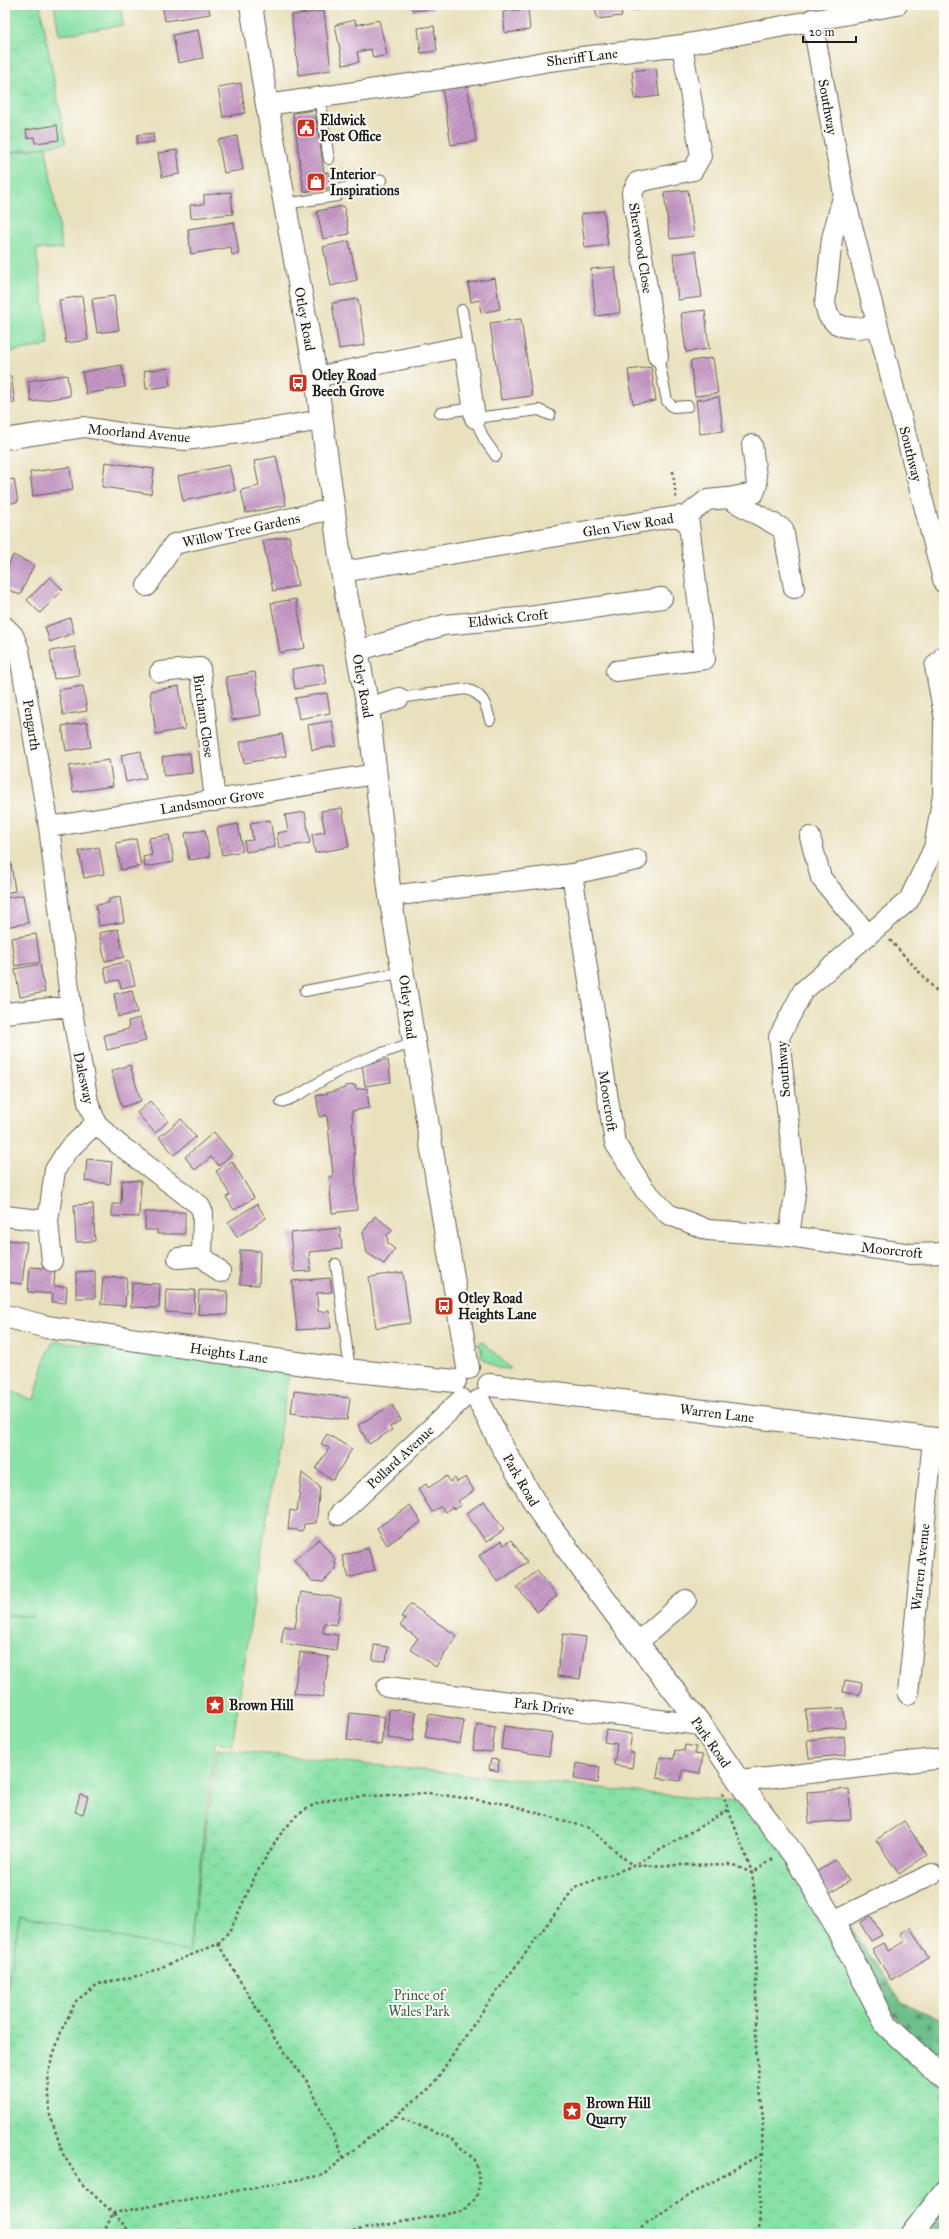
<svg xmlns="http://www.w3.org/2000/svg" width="949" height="2239" font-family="'IM FELL Great Primer',serif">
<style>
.grass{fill:#88e1a6;stroke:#527e61}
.forest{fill:url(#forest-firs);stroke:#456e54}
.park{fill:url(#park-crowns);stroke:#527e61}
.building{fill:url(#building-hatch)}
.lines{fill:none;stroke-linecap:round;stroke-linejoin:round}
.service-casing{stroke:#646155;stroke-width:12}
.minor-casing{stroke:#646155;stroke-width:22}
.tertiary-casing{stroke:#646155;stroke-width:24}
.path{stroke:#646155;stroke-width:2.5;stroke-dasharray:3 3;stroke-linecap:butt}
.service{stroke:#fff;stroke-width:10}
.minor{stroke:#fff;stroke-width:20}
.tertiary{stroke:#fff;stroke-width:22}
.labels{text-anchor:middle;stroke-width:4;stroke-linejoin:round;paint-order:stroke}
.street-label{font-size:14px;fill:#1c1c1c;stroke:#fdfcf7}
.poi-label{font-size:14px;font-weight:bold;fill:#1c1c1c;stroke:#fdfcf7;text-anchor:start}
.park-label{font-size:14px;fill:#42614c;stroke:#fdfcf7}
</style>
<defs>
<pattern id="forest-firs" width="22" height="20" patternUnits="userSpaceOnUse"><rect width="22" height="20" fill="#6ebf8b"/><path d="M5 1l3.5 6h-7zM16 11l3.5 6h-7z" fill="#5a9a71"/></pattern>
<pattern id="park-crowns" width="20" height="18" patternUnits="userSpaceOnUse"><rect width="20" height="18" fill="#88e1a6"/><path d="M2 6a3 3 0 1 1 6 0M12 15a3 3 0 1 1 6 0" fill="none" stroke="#75c08e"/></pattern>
<pattern id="building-hatch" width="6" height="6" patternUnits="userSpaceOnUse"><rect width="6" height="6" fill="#c698c6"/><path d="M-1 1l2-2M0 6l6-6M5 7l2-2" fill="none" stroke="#a07ba0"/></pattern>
</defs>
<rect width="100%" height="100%" fill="#fdfcf7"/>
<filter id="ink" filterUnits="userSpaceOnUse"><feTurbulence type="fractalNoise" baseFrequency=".025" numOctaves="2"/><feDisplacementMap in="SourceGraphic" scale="8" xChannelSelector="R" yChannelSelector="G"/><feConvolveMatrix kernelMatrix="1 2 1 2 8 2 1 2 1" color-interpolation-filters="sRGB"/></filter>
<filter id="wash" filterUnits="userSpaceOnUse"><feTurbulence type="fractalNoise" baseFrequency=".012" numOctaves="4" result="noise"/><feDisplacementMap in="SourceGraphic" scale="16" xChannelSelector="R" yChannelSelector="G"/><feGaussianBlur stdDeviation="0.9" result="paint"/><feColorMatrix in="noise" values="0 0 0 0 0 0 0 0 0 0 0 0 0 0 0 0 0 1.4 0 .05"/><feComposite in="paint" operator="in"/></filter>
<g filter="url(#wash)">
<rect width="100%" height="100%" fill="#e9e1be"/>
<!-- grass -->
<path class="grass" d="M54,5h66l3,20 -64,10z
M46,147l16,102h-26l13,96 -44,8v-199z
M54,1341l235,31 -57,373 -17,-3 -26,210 -169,-36 -15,85v-385h28l-28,-1v-226l29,11 13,-47z
M483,1342l28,27 -14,-1 -15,-10 -1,-10 -4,-3z"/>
<!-- forest -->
<path class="forest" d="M850,1926l52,77 42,18v49l-62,-67 -39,-73z
M944,2210v24h-18z"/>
<!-- park -->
<path class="park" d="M5,5h35l26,138 -61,10z
M217,1749l518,53 41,40 105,189 63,57v82l-12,25 -36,39h-888l-3,-14v-219l15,-85 169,36z"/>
<g id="blocks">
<!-- building -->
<path class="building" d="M162,5h46l2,9 -45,7z
M297,5h31v1l-30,5z
M412,5h22v4l-21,2z
M595,5h25l2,11 -25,3z
M630,5h25l1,3 -25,3z
M528,9l2,21 -25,3 -2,-21z
M324,11l7,59 -32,5 -8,-60z
M355,20l1,5 23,-5 8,35 -14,3 -2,-9 -14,3 2,10 -16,3 -8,-40z
M434,26l3,25 -16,2 -3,-25z
M198,30l5,28 -25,5 -5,-28z
M656,68l3,28 -24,3 -3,-28z
M241,83l4,30 -22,4 -5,-30z
M467,83l9,58 -25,4 -9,-58z
M315,110l9,63 4,-1 2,16 -26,4 -11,-79z
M57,125l2,15 -24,3 -1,-6 -7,1 -1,-8z
M153,133l1,9 -17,2v-9z
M237,136l6,34 -19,3 -6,-33z
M177,150l3,24 -18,3 -4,-24z
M688,190l6,46 -24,3 -6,-47z
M231,192l2,22 -42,4 -1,-13 14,-1v-9z
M344,206l5,28 -26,5 -6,-28z
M604,211l4,34 -23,3 -4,-34z
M234,222l5,32 -7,1 -1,-8 -40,7 -3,-25z
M349,241l8,39 -26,6 -8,-39z
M696,251l6,46 -24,3 -5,-46z
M615,267l5,46 -24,3 -5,-47z
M495,278l5,31 -19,4 -2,-13 -8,2 -3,-19z
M82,296l6,44 -22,3 -7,-43z
M114,296l5,34 -22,3 -5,-34z
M358,299l7,46 -26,4 -7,-46z
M705,310l4,39 -23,3 -5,-39z
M521,319l11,77 -31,4 -11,-77z
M713,358l5,35 -23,3 -5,-35z
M122,365l3,22 -39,7 -4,-22z
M651,367l5,34 -23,3 -5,-34z
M168,368l2,18 -24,3 -2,-18z
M67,375l3,21 -39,6 -3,-21z
M5,376h6l4,27 -10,1z
M719,397l4,34 -23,3 -4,-34z
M276,456l10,49 -40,8 -5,-23 18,-4 -5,-25z
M105,462l49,7 -3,25 -49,-7z
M229,465l6,25 -52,11 -5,-25z
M70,467l3,23 -40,6 -3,-24z
M14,479l4,23 -13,2v-23z
M289,536l9,50 -25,5 -10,-50z
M13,555l21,10 -14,30 -15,-7v-15z
M50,577l13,13 -23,23 -13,-13z
M296,599l9,49 -25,5 -9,-50z
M70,618l4,15 -24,9 -5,-15z
M75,647l4,28 -25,4 -4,-28z
M323,664l4,20 -32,5 -3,-20z
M255,672l6,43 -29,5 -6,-43z
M83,686l4,25 -24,4 -5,-25z
M179,686l6,43 -29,5 -6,-43z
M327,693l3,20 -31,6 -4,-21z
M332,721l4,25 -24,4 -4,-25z
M87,722l4,25 -25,4 -4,-25z
M282,734l4,22 -42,7 -4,-21z
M141,751l5,27 -20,4 -5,-27z
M190,753l2,20 -28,3 -2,-19z
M109,760l4,26 -40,6 -4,-26z
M342,808l7,39 -34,6 -3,-19 13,-2 -4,-21z
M305,812l5,31 -31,5 -2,-15 11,-2 -3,-16z
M270,820l5,27 -29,5 -2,-11 9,-1 -3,-17z
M238,824l5,27 -21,4 -5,-27z
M205,830l5,27 -21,3 -4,-27z
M169,835l5,27 -29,5 -2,-10 9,-2 -3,-17z
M136,839l5,27 -20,4 -5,-27z
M99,847l5,27 -20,4 -5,-27z
M11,863l4,28 -10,2v-29z
M23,895l5,28 -23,4v-29z
M120,897l4,25 -25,4 -3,-21 13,-2v-4z
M118,929l6,28 -19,4 -6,-28z
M36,934l4,28 -25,4 -4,-28z
M129,961l6,24 -14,3 -2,-8 -12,2 -3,-15z
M40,964l5,28 -25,5 -5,-28z
M132,990l5,23 -19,4 -4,-23z
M140,1018l6,23 -39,9 -3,-15 25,-6 -1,-8z
M388,1060l3,22 -26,4 -3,-22z
M130,1065l11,36 -19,6 -11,-36z
M355,1085l1,4 11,-1 2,20 -17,3 5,99 -25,3 -3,-36 4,-1 -6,-61 -7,2 -4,-21 29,-8v-2z
M150,1101l18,20 -13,12 -18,-20z
M181,1119l15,18 -22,18 -15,-18z
M214,1132l18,22 -13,12 -8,-9 -16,13 -10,-13z
M87,1159l25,3 -2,22 -25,-3z
M232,1161l22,37 -20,12 -8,-13 4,-2 -14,-24z
M5,1177l3,14h-3z
M122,1180l19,1 -2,36 -27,-1v-12h9z
M93,1204l2,37 -19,1 -2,-37z
M257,1204l9,14 -29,19 -9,-15z
M145,1212h40v22h-28v-4h-12z
M375,1216l18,14 -6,5 1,9 7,5 -11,15 -17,-11 -4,-21z
M340,1228l2,21 -33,3 2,19 -17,1 -4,-39z
M8,1240l19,2 -5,42 -17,-2z
M240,1250l20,1 -1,34 -19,-1z
M30,1267l25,2 -1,17 13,1 -1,16 -14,-1 1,-8 -25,-2z
M95,1271v27h-19v-26z
M403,1272l7,51 -34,5 -7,-51z
M103,1277l24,1 -2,28 -24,-2z
M330,1278l2,14 -15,1 1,19 11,-1 2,17 -34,2 -5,-49z
M132,1283l28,1 -1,24 -28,-1z
M166,1289l29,1 -1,24 -29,-2z
M199,1290l29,1 -1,24 -29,-1z
M294,1391l56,7 -3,22 -56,-7z
M392,1405l9,15 -11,7 2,3 -23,14 -11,-19z
M327,1434l25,15 -19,31 -17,-11 13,-21 -8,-4z
M302,1473l18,14 -4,36 -12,1 -1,7 -15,-2 2,-19 7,2z
M447,1476l3,6 5,-4 2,4 9,-5 8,14 -16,10 3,4 -7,4 -2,-2 -7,5 -4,-6 -9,6 -14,-23 8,-5 2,4z
M484,1501l20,29 -18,12 -20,-29z
M410,1506l11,16 -34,23 -10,-17z
M319,1539l16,20 1,10 -13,13 -11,-1 -18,-21z
M511,1540l16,22 -29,20 -19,-26 22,-15 3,4z
M368,1548l7,22 -26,8 -7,-22z
M537,1571l20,25 -20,16 -20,-25z
M301,1592l40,6 -4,27 -13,-2 -1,10 15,2 -2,16 -55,-8 3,-17 11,2z
M410,1604l47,32 -21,31 -26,-18 8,-11 -18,-12 5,-7 -4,-2z
M563,1634l23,3 -6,42 -23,-3z
M374,1645l14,2 -2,14 -13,-1z
M300,1652l29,5 -6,40 -29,-4z
M845,1680l17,3 -2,12 -17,-3z
M844,1708l1,19 -38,3 -1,-20z
M389,1709l27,3 -3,29 -26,-3z
M350,1713l35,4 -4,28 -34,-5z
M429,1714l35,6 -4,24 -35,-7z
M477,1724l18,3 -3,25 -19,-2z
M504,1726l48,7 -3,23 -48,-7z
M606,1730l26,4 -3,18 5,1 -2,15 -18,-3 3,-21 -13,-2z
M844,1736l2,19 -37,3 -2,-18z
M685,1745l11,2 -2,7 9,1 -3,18 -17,-3 -2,11 -24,-3 3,-21 14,2 1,-9 9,1z
M491,1759l8,1 -1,11 -9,-2z
M576,1763l24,4 -2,16 -24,-4z
M849,1789l2,31 -42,3 -2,-31z
M80,1795l8,2 -5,17 -8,-2z
M904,1821l23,34 -28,19 -23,-34z
M835,1860l14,21 -20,13 -14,-21z
M871,1916l11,19 -11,6 -11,-18z
M910,1927l18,31 -37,22 -19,-31 11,-6 5,8 17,-10 -5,-8z"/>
</g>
</g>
<g filter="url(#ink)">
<use href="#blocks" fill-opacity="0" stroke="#646155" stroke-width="1"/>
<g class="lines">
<defs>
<path id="service" d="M319,97l10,62
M285,204l52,-8 4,-7 41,-9
M462,310l5,31 -2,10
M658,356l9,45 6,6 15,-1
M440,413l33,-5
M496,456l-12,-17 -9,-21 64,-8 11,5
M399,698l67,-9c17,5 20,15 24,31
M305,991l99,-19
M281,1102c19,-5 32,-17 49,-26 26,-15 54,-24 83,-33
M336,1264l14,107"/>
<path id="minor" d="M812,19l32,176 100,388
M267,105l218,-32 64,-12 133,-16 215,-40
M843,197l-11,41 -7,66 3,11 7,8 10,4 13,1 19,-3
M658,356l-26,-163 6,-11 55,-12 8,-14 -19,-111
M316,377l140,-29 9,3 10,67
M5,439l79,-12 49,8 52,5 78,-10 58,-10
M728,498l26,-5 3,-8 -5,-40
M684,518l23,-18 21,-2 55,31 11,59
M342,572l336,-56 11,8 16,135 -89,12
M147,586l27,-42 159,-35
M5,627l8,8 6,15 30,177 22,179 17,96 8,21 21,20 82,62 4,8 -1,43 18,16
M357,651l87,-26 85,-8 133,-19
M944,656l-9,10 9,49
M160,672l40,-4 15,133
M368,708l31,-10
M49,827l326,-53
M810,837l11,41 47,57
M572,874l65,-14
M390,896l182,-22 43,269 29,46 24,25 40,16 81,6 122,18 33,-1
M5,1013l66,-7
M5,1216l43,5 7,-51 12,-19 29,-28
M48,1221l4,40
M789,1236l7,-48 -17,-151 24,-46 106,-91 25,-52 9,-53 1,-73
M178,1258l24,-2
M339,1515l123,-116
M637,1643l49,-43
M387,1687l314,38
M908,1694l25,-255
M739,1781l205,-23
M833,1921l99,-47"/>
<path id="tertiary" d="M251,5l16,100 49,272 26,195 26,136 22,188 78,472
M5,1316l42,11 299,43 109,11
M489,1385l455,55
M479,1401l24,47 39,67 95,128 64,82 46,68 47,62 39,66 54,105 57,53
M912,2234l32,-41"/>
</defs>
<!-- service casing -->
<use href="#service" class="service-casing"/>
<!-- minor casing -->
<use href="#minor" class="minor-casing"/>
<!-- tertiary casing -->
<use href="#tertiary" class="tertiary-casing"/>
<!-- path -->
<path class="path" d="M673,471l3,27
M890,940l54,59
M722,1793l30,79
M728,1810l-95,56 -44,-38 -82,-24 -79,-11 -92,5 -23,7 -17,11 -17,20 -23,38 -25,55 -13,15 -76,31 -44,9 -22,17 -14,28 -14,42 2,44 13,39 18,29 32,30 210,-38 108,-88 55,-81 89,-119 58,-21 98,-2 21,9
M218,1944l57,95 34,45 35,74
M131,2232l12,2
M103,2234l10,-21 19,21
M335,2234l128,-23 13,-13 4,-17 -5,-21 -25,-22 -54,-22
M631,2234l45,-31 85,-49
M759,2234l4,-116 -7,-70v-143l-4,-32 21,-14"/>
<!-- service -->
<use href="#service" class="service"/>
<!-- minor -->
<use href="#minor" class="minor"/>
<!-- tertiary -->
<use href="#tertiary" class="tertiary"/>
</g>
</g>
<!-- icons -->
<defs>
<symbol id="civic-square" viewBox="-11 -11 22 22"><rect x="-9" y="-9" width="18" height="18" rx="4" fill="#c8321e" stroke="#fdfcf7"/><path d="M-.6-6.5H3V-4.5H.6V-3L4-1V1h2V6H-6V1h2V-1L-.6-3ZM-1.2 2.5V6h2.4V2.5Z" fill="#fff"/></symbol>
<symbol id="shop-square" viewBox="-11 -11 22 22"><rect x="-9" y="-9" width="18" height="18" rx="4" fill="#c8321e" stroke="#fdfcf7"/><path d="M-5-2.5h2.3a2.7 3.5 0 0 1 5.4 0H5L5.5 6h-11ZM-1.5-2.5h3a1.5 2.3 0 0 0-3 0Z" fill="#fff"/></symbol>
<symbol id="bus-square" viewBox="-11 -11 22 22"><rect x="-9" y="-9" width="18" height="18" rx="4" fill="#c8321e" stroke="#fdfcf7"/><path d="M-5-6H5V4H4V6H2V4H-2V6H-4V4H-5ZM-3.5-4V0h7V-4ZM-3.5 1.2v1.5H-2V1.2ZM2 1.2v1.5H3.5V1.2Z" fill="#fff"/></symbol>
<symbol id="sight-square" viewBox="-11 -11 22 22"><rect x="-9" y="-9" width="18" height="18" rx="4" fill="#c8321e" stroke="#fdfcf7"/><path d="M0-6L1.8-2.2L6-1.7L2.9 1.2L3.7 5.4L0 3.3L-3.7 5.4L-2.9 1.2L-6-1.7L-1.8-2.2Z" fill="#fff"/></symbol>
</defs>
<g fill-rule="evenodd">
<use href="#civic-square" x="295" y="117" width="22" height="22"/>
<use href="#shop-square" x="305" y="171" width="22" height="22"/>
<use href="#bus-square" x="287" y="372" width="22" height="22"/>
<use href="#bus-square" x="433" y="1295" width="22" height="22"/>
<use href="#sight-square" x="204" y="1694" width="22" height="22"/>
<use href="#sight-square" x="561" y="2100" width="22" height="22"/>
</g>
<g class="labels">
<!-- street labels -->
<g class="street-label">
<text transform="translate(582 57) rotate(-7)" y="5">Sheriff Lane</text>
<text transform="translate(828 107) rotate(80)" y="5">Southway</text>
<text transform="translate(641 248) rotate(81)" y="5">Sherwood Close</text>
<text transform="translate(305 319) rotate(80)" y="5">Otley Road</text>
<text transform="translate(139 433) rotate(5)" y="5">Moorland Avenue</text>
<text transform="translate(911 454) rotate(76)" y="5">Southway</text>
<text transform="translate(628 525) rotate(-9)" y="5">Glen View Road</text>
<text transform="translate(241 530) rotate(-12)" y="5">Willow Tree Gardens</text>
<text transform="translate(508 618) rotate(-6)" y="5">Eldwick Croft</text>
<text transform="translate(363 686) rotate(80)" y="5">Otley Road</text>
<text transform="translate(204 716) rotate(82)" y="5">Bircham Close</text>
<text transform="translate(32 725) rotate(81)" y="5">Pengarth</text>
<text transform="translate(212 801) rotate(-9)" y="5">Landsmoor Grove</text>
<text transform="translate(408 1007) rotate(83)" y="5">Otley Road</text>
<text transform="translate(783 1069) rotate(-94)" y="5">Southway</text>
<text transform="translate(84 1078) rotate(78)" y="5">Dalesway</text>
<text transform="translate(608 1101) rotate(81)" y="5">Moorcroft</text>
<text transform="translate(892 1250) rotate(6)" y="5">Moorcroft</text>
<text transform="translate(229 1353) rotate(8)" y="5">Heights Lane</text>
<text transform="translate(717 1413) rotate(7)" y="5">Warren Lane</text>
<text transform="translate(400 1457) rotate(-43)" y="5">Pollard Avenue</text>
<text transform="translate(521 1480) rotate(60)" y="5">Park Road</text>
<text transform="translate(920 1567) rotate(-84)" y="5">Warren Avenue</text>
<text transform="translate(544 1706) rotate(7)" y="5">Park Drive</text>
<text transform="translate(711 1742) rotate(55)" y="5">Park Road</text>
</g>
<!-- poi labels -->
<g class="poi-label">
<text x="320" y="125">Eldwick<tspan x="320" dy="16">Post Office</tspan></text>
<text x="330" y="179">Interior<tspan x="330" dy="16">Inspirations</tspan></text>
<text x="312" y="380">Otley Road<tspan x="312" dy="16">Beech Grove</tspan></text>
<text x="458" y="1303">Otley Road<tspan x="458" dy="16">Heights Lane</tspan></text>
<text x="229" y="1710">Brown Hill</text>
<text x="586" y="2108">Brown Hill<tspan x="586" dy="16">Quarry</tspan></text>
</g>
<!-- park labels -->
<g class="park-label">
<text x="419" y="2000">Prince of<tspan x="419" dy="16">Wales Park</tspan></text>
</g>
</g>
<!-- margin -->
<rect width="949" height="2239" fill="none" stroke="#fdfcf7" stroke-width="20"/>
<!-- scale -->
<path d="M803 36v6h53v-6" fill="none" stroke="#1c1c1c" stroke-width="2"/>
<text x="809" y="36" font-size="12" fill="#1c1c1c" stroke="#fdfcf7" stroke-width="3" paint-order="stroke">20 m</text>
</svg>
